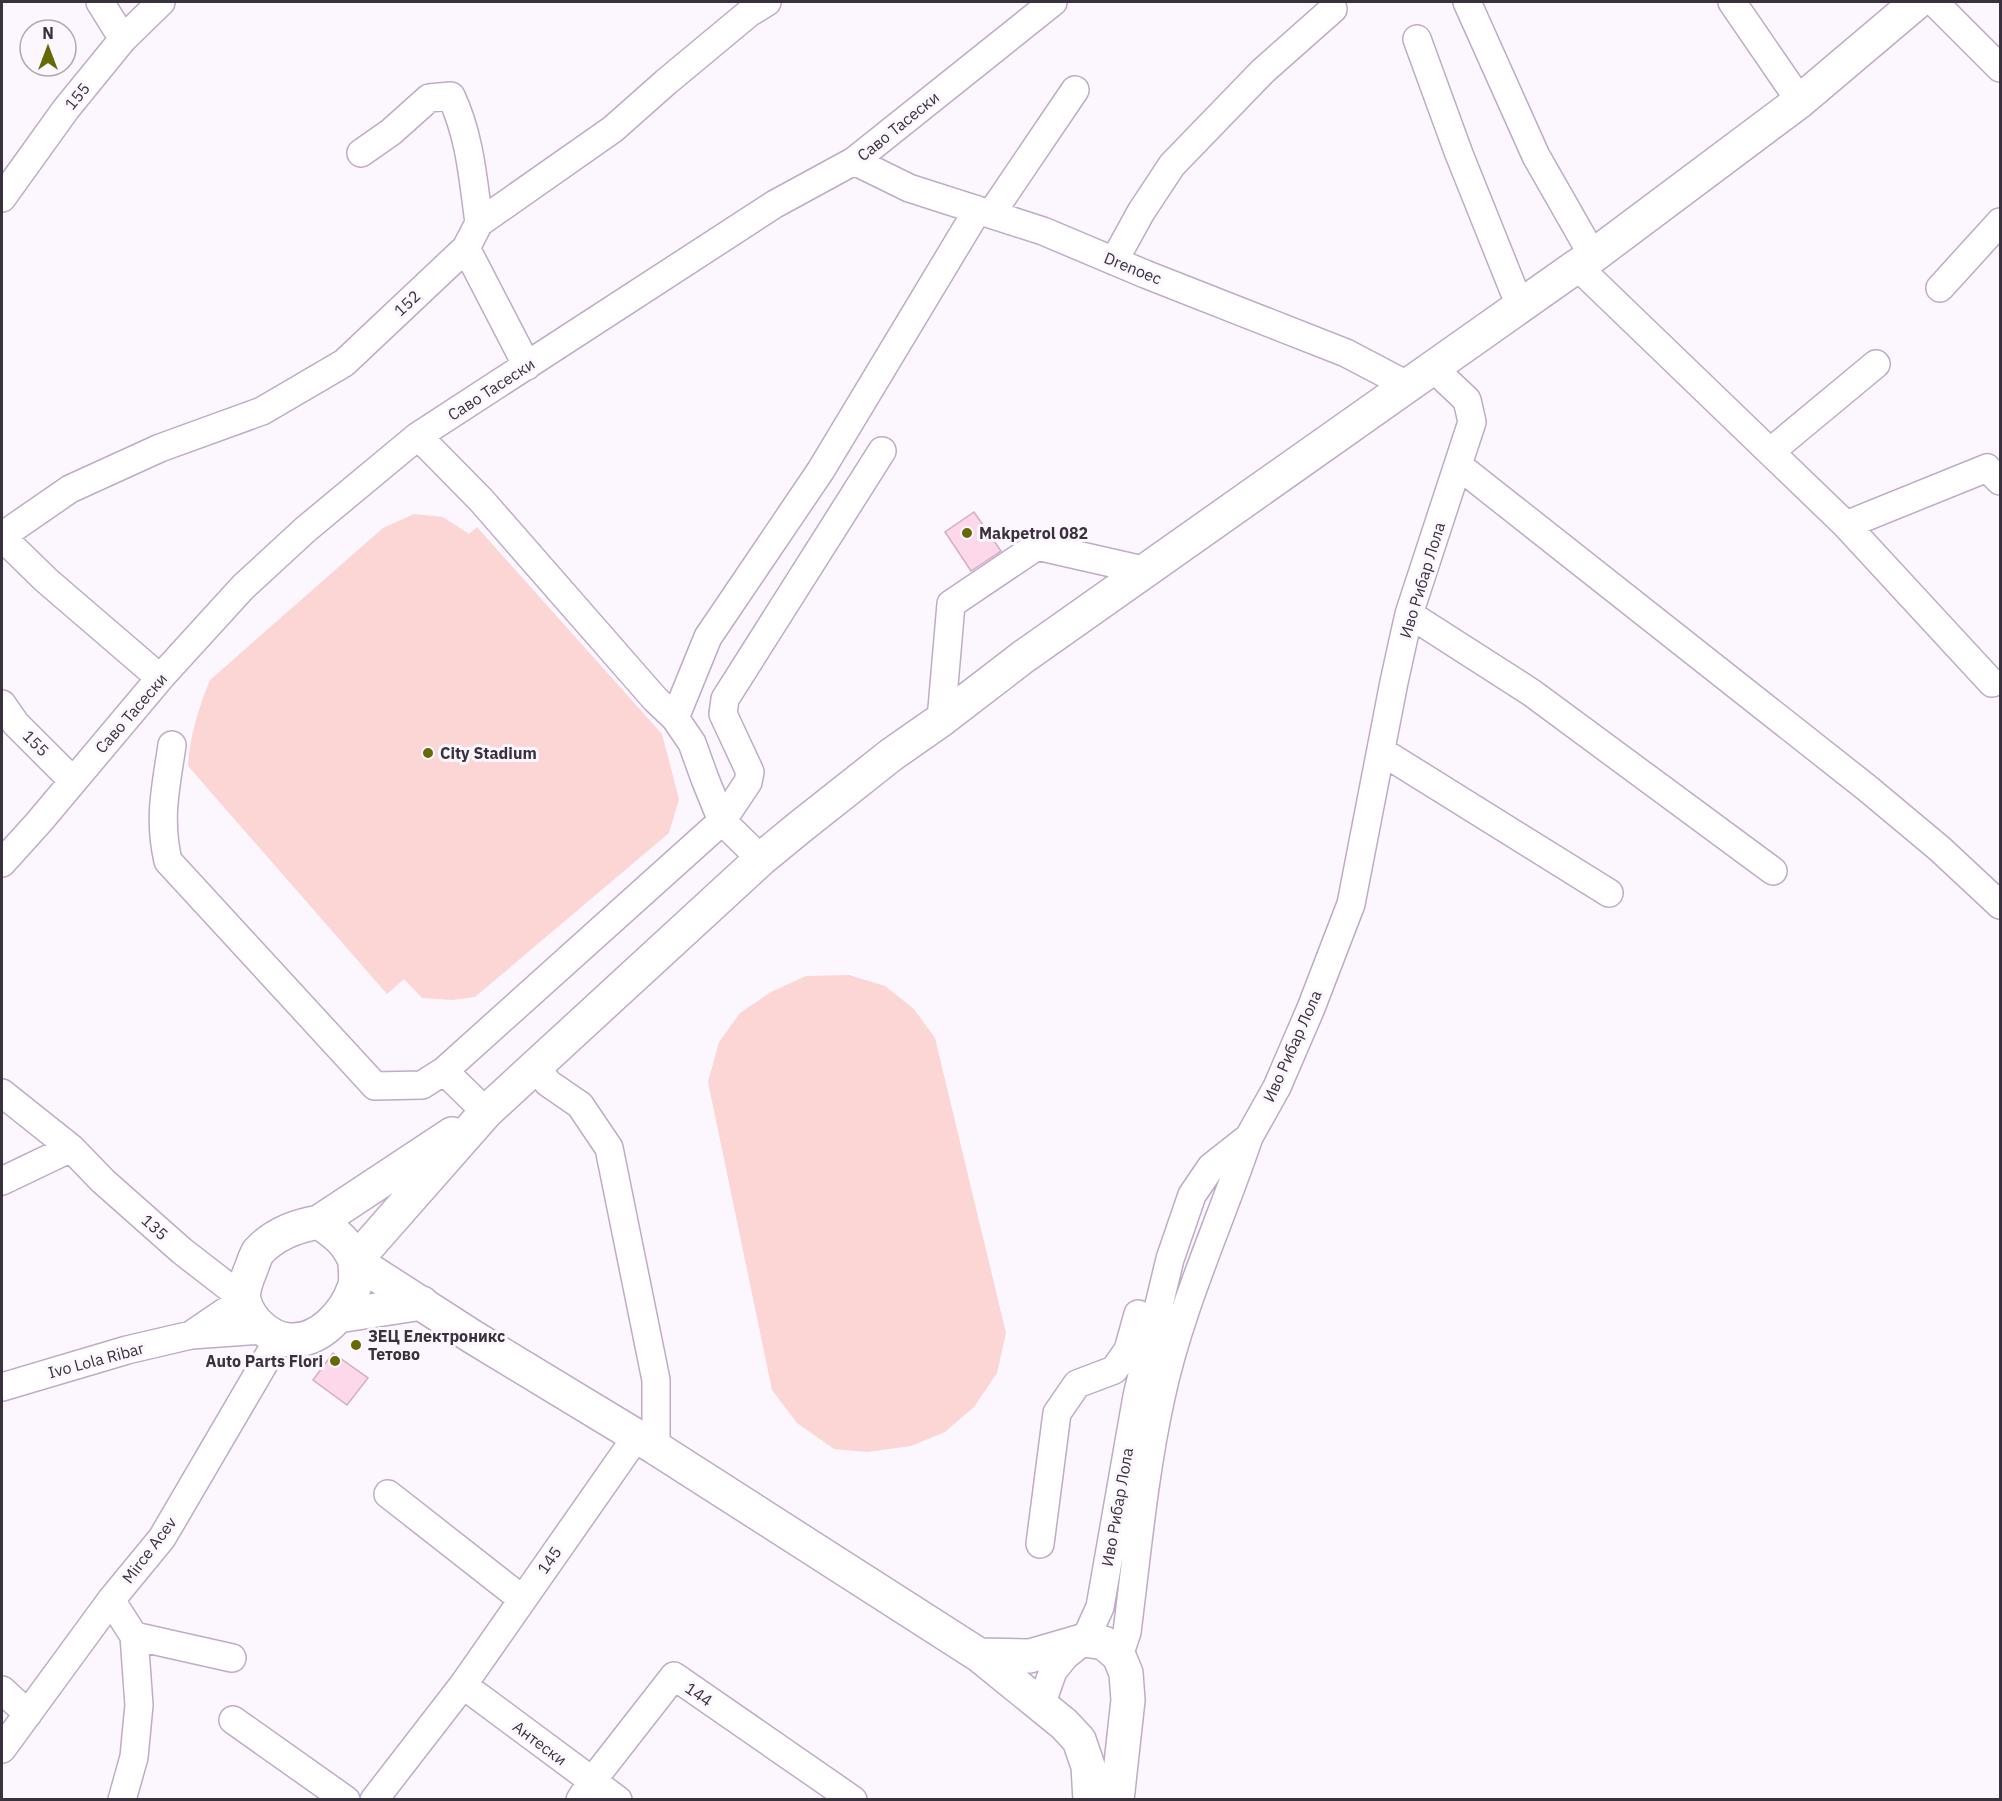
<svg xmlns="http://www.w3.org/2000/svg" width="2002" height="1801" font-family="'IBM Plex Sans',sans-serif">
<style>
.green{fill:#fcd5d5}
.building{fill:#fdd7ea;stroke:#d2aec0;stroke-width:1.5}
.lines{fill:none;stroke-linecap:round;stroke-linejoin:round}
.minor-casing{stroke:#bfaac8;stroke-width:30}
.major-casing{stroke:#bfaac8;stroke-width:36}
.minor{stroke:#fff;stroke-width:27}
.major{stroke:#fff;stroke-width:33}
.poi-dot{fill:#676907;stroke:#fcf7fe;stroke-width:2}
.labels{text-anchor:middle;stroke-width:6;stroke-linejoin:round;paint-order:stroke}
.street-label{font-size:16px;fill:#39313d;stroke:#fcf7fe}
.poi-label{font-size:16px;font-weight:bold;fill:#39313d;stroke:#fcf7fe;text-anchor:start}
</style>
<rect width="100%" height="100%" fill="#fcf7fe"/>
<!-- green -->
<path class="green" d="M414,514l29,3 26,17 8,-7 185,207 17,65 -10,34 -194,164 -23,3 -30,-2 -18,-19 -17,15 -199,-228c2,-30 10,-57 22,-86l173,-152z
M849,975l36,11 29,23 21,29 71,295 -9,40 -23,34 -29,25 -34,14 -44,6 -33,-3 -37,-26 -25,-33 -64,-308 11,-40 21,-29 31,-21 35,-16z"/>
<!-- building -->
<path class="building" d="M974,512l27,39 -30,20 -26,-39z
M333,1353l35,25 -21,27 -34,-25z"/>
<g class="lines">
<defs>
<path id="minor" d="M100,2l23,37
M1467,2l69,154 57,100
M1732,2l68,99
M1934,2l66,66
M1417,39l42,115 61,152
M361,153l30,-21 38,-34 22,-2c19,40 22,83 28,127
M854,161l55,27 134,43 102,43 201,79 61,32
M2,198l64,-89 57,-70 38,-37
M991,214l84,-124
M466,248l61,118
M1114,261l27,-49 31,-47 91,-94 70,-62
M1577,266l269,259 146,158
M1940,288l60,-66
M418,436l63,64 174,199 20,19 17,25 13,36 17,42 39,38
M1770,452l106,-88
M1459,466l408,322 73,61 60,56
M1846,525l141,-57 13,13
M2,536l68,-47 90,-41 102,-37 82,-48 122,-115 13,-25 134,-94 53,-47 83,-69 18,-11
M2,537l44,43 114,98
M1409,614l123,79 241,178
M2,704l14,20 57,57
M675,718l33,-81 113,-167 156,-259
M941,720l10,-116 86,-58 110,25
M172,745c-6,42 -14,73 -4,116l207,225 47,-1 22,-14 278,-250 26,-39 2,-10 -27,-58 2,-15 157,-248
M1381,751l228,142
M2,863l37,-41 121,-144 83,-91 63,-58 112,-93 357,-232 79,-43 199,-159
M536,1066l12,17 32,22 29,43 47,232v68
M444,1071l42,41
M2,1093l69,55 32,33 79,70 62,48 -53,36
M2,1181l69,-33
M2,1387l125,-37 64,-15 73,-5
M388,1494l134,105
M1040,1544l17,-131 20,-29 37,-14 14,-20 10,-36
M111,1600l23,36 5,69 -5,52 -12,43
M134,1636l98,22
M1119,1656l8,-24c10,-78 17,-158 34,-235 19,-89 59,-174 88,-260
M463,1685l155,115
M2,1690l26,24
M1041,1705l12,-34 12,-15 20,-16 15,-33 37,-211 33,-137 22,-64 19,-28 38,-30 28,-50 34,-79 40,-104 43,-222 15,-68 63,-192 -5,-22 -35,-33
M233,1720l113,80
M2,1749l109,-149 51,-62 117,-200
M374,1800l89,-115 174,-249
M580,1800l12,-19 82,-105 179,124"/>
<path id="major" d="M319,1222l133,-88
M338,1316l84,-13
M979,1655l51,1 55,-16 19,3 15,13 7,17 2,27 -11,100
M1090,1800l-2,-34 -9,-26 -15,-16 -85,-69 -323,-207 -183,-111 -118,-76c-9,-21 -19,-27 -36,-39 -23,4 -45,12 -61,30 -3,5 -5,12 -7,17 -4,10 -9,21 -7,31 5,20 25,39 46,40 29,2 55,-26 64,-52 3,-7 1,-19 1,-27l131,-149 275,-253 39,-32 91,-72 50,-35 82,-63 554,-391 16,-10 207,-155 117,-99"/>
</defs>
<!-- minor casing -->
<use href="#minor" class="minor-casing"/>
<!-- major casing -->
<use href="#major" class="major-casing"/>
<!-- minor -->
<use href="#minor" class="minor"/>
<!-- major -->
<use href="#major" class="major"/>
</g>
<!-- markers -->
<g class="poi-dot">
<circle cx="967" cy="533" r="6"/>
<circle cx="428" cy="753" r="6"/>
<circle cx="356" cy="1345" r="6"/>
<circle cx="335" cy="1361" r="6"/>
</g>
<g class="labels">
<!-- street labels -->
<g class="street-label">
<text transform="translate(77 96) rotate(-51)" y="6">155</text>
<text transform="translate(898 126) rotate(-39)" y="6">Саво Тасески</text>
<text transform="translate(1133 268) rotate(22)" y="6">Drenoec</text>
<text transform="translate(407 303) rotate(-43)" y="6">152</text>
<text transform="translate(491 389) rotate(-33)" y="6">Саво Тасески</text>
<text transform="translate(1422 580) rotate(-73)" y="6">Иво Рибар Лола</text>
<text transform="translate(131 713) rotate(-49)" y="6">Саво Тасески</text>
<text transform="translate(36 743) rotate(45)" y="6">155</text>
<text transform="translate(1292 1046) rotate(-66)" y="6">Иво Рибар Лола</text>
<text transform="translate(155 1227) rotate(42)" y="6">135</text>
<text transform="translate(96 1360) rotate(-15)" y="6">Ivo Lola Ribar</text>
<text transform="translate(1117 1507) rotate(-80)" y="6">Иво Рибар Лола</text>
<text transform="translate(149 1550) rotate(-53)" y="6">Mirce Acev</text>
<text transform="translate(549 1560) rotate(-55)" y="6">145</text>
<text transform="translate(699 1694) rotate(34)" y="6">144</text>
<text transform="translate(540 1743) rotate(37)" y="6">Антески</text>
</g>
<!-- poi labels -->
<g class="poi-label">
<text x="979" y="539">Makpetrol 082</text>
<text x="440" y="759">City Stadium</text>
<text x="368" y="1342">ЗЕЦ Електроникс<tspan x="368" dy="18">Тетово</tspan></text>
<text x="323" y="1367" text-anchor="end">Auto Parts Flori</text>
</g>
</g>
<!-- border -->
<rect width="2002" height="1801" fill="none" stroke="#39313d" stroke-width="6"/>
<!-- north arrow -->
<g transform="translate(48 48)"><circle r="28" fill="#fcf7fe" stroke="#aea8b1" stroke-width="1.5"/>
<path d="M0-4.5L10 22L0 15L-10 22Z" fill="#676907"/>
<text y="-9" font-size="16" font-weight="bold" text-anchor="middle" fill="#39313d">N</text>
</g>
</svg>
